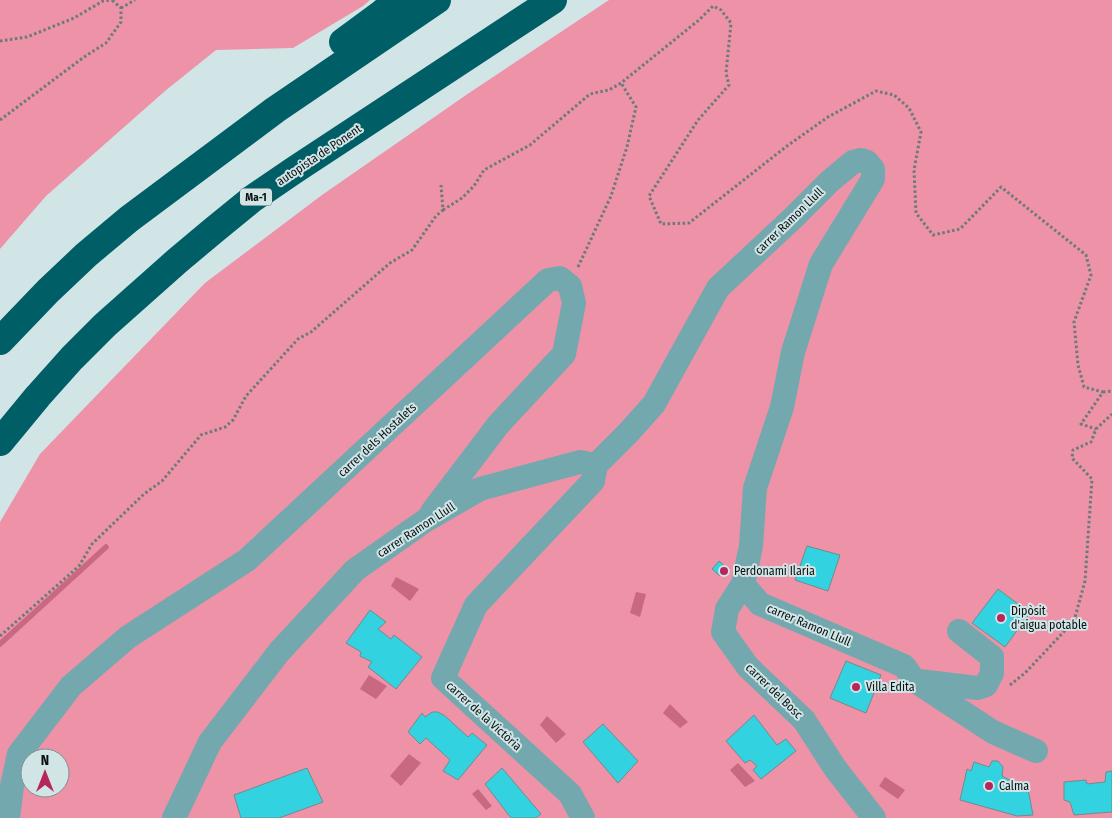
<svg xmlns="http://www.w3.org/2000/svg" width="1112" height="818" font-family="'Fira Sans Condensed',sans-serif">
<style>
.green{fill:#ed92a7;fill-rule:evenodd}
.water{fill:#c96881}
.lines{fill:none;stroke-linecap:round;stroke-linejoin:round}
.stream{stroke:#c96881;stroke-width:5.5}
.building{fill:#32d2e1;stroke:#77898b}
.path{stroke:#6c7a7b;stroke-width:3;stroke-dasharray:2.5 2.5;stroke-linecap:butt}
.minor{stroke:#73a8ae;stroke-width:24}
.highway{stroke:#005e66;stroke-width:28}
.poi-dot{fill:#b5275a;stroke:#d1e5e7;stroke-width:2}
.labels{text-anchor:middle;stroke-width:4;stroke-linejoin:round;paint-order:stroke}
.shield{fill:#d1e5e7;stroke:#465151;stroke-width:1}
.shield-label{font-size:11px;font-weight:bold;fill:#0a1111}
.street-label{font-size:12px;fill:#0a1111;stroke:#d1e5e7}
.poi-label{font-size:12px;fill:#0a1111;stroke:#d1e5e7;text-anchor:start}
</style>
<rect width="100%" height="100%" fill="#d1e5e7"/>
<!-- green -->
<path class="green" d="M0,0h370l-7,6 -70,42 -77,2 -51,41 -119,105 -46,53z
M609,0h503v818h-1112v-296l40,-68 165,-171 117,-88 147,-102zM30,758h30v30h-30z"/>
<!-- water -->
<path class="water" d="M396,577l23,12 -9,12 -19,-15z
M636,592l10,2 -6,23 -10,-4z
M369,675l18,11 -11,13 -16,-10z
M670,704l18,18 -8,6 -17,-15z
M547,716l19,18 -10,9 -16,-18z
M409,754l12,9 -20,23 -11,-10z
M738,763l17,18 -10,6 -15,-17z
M885,777l20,13 -7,9 -19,-13z
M478,789l14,17 -6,4 -14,-16z"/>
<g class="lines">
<!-- stream -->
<path class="stream" d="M0,644l106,-97"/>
</g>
<!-- building -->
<path class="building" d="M807,546l33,9 -12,36 -33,-11z
M719,561l8,7 -7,8 -8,-7z
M998,589l32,24 -25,34 -33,-24z
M370,610l16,12 -8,7 13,10 3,-4 28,22 -26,32 -28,-22 4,-5 -12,-6 1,-4 -15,-9z
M846,661l35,14 -15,38 -36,-15z
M432,712h6l7,4 23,21 4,-4 15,12 -29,35 -15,-9 7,-11 -24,-22 -6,6 -12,-12 14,-19 3,4z
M754,715l23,30 9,-6 10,12 -35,28 -8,-9 4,-4 -7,-6 -5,3 -19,-22z
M603,724l35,37 -20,22 -35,-41z
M992,761h6l5,6 -1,9 13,7 -2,6h15l5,26 -16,1 -57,-16 7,-31 4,2 3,-9 15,5z
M307,768l16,34 -44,16h-38l-7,-23z
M502,768l39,46 -5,4h-25l-26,-34z
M1112,771v41l-38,3 -4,-13 -6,-2v-18l22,-2 1,4 18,-2 1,-10z"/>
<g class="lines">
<!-- path -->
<path class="path" d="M121,8l14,-8
M0,41l27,-4 47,-19 29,-17 9,-1
M0,120l84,-63 22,-14 15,-21v-14l-9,-8
M443,210l19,-12 12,-12 10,-16 46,-25 60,-51 19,-4 12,-7 78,-63 14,-14 8,4 10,13 -5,50 3,12 -31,35 -49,76 12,28 28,-1 98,-77 41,-29 48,-26 18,4 15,13 12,24 -7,38 2,43 17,22 27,-6 41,-42 85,68 5,20 -17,47 4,43 6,22 19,5 -22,32 15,5
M578,267l33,-71 16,-49 9,-40 -15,-24
M1103,392l9,-1
M0,636l79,-70 13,-22 52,-50 18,-13 39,-46 24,-8 8,-7 13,-24 52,-57 13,-7 79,-69 22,-13 24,-34 7,-6 -2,-25
M1010,685l15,-12 49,-52 11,-40 7,-102 -20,-21 1,-8 18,-8 5,-13 16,-15"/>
<!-- minor -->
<path class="minor" d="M743,584l-16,25 -4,23 25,35 56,53 31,48 39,50
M919,681l58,7 9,-3 6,-12v-16l-33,-26
M8,818l4,-32 7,-32 52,-68 57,-49 119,-77 301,-280 12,-2 10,8 4,17 -10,51 -66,71 -66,87
M174,818l36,-76 69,-90 76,-82 71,-50 54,-31 100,-27 16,3 33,-33 25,-28 64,-116 75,-70 37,-37 23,-19 8,-2 6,2 6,7v10l-52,85 -28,88 -11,55 -27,81 -4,58 -8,38 17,20 144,62 11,15 78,51 43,19
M583,818l-13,-24 -127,-116 33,-73 117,-124 3,-16"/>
<!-- highway -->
<path class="highway" d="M343,42l38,-28 17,-14
M0,341l48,-50 38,-36 43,-36 146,-109 162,-110
M0,442l38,-46 34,-38 33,-33 72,-64 37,-31 38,-31 44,-30 257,-169"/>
</g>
<!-- markers -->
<g class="poi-dot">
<circle cx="724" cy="571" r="5"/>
<circle cx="1001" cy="618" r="5"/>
<circle cx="856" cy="687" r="5"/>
<circle cx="989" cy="786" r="5"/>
</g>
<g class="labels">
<!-- shield labels -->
<rect class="shield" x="240" y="188.5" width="32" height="17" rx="4"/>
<g class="shield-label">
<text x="256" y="201">Ma-1</text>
</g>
<!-- street labels -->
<g class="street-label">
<text transform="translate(319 155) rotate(-34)" y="4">autopista de Ponent</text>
<text transform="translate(789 221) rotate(-44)" y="4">carrer Ramon Llull</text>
<text transform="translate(377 440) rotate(-43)" y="4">carrer dels Hostalets</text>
<text transform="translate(416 530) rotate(-33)" y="4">carrer Ramon Llull</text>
<text transform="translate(809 625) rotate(23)" y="4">carrer Ramon Llull</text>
<text transform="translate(774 691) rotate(44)" y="4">carrer del Bosc</text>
<text transform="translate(484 716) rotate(42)" y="4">carrer de la Victòria</text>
</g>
<!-- poi labels -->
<g class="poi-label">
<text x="734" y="575">Perdonami Ilaria</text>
<text x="1011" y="615">Dipòsit<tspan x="1011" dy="14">d'aigua potable</tspan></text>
<text x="866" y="691">Villa Edita</text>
<text x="999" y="790">Calma</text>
</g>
</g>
<!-- north arrow -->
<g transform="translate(45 773)"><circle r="24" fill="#d1e5e7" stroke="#819091"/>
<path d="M0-4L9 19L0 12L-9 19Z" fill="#b5275a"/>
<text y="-8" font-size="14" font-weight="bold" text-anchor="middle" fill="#0a1111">N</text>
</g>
</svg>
